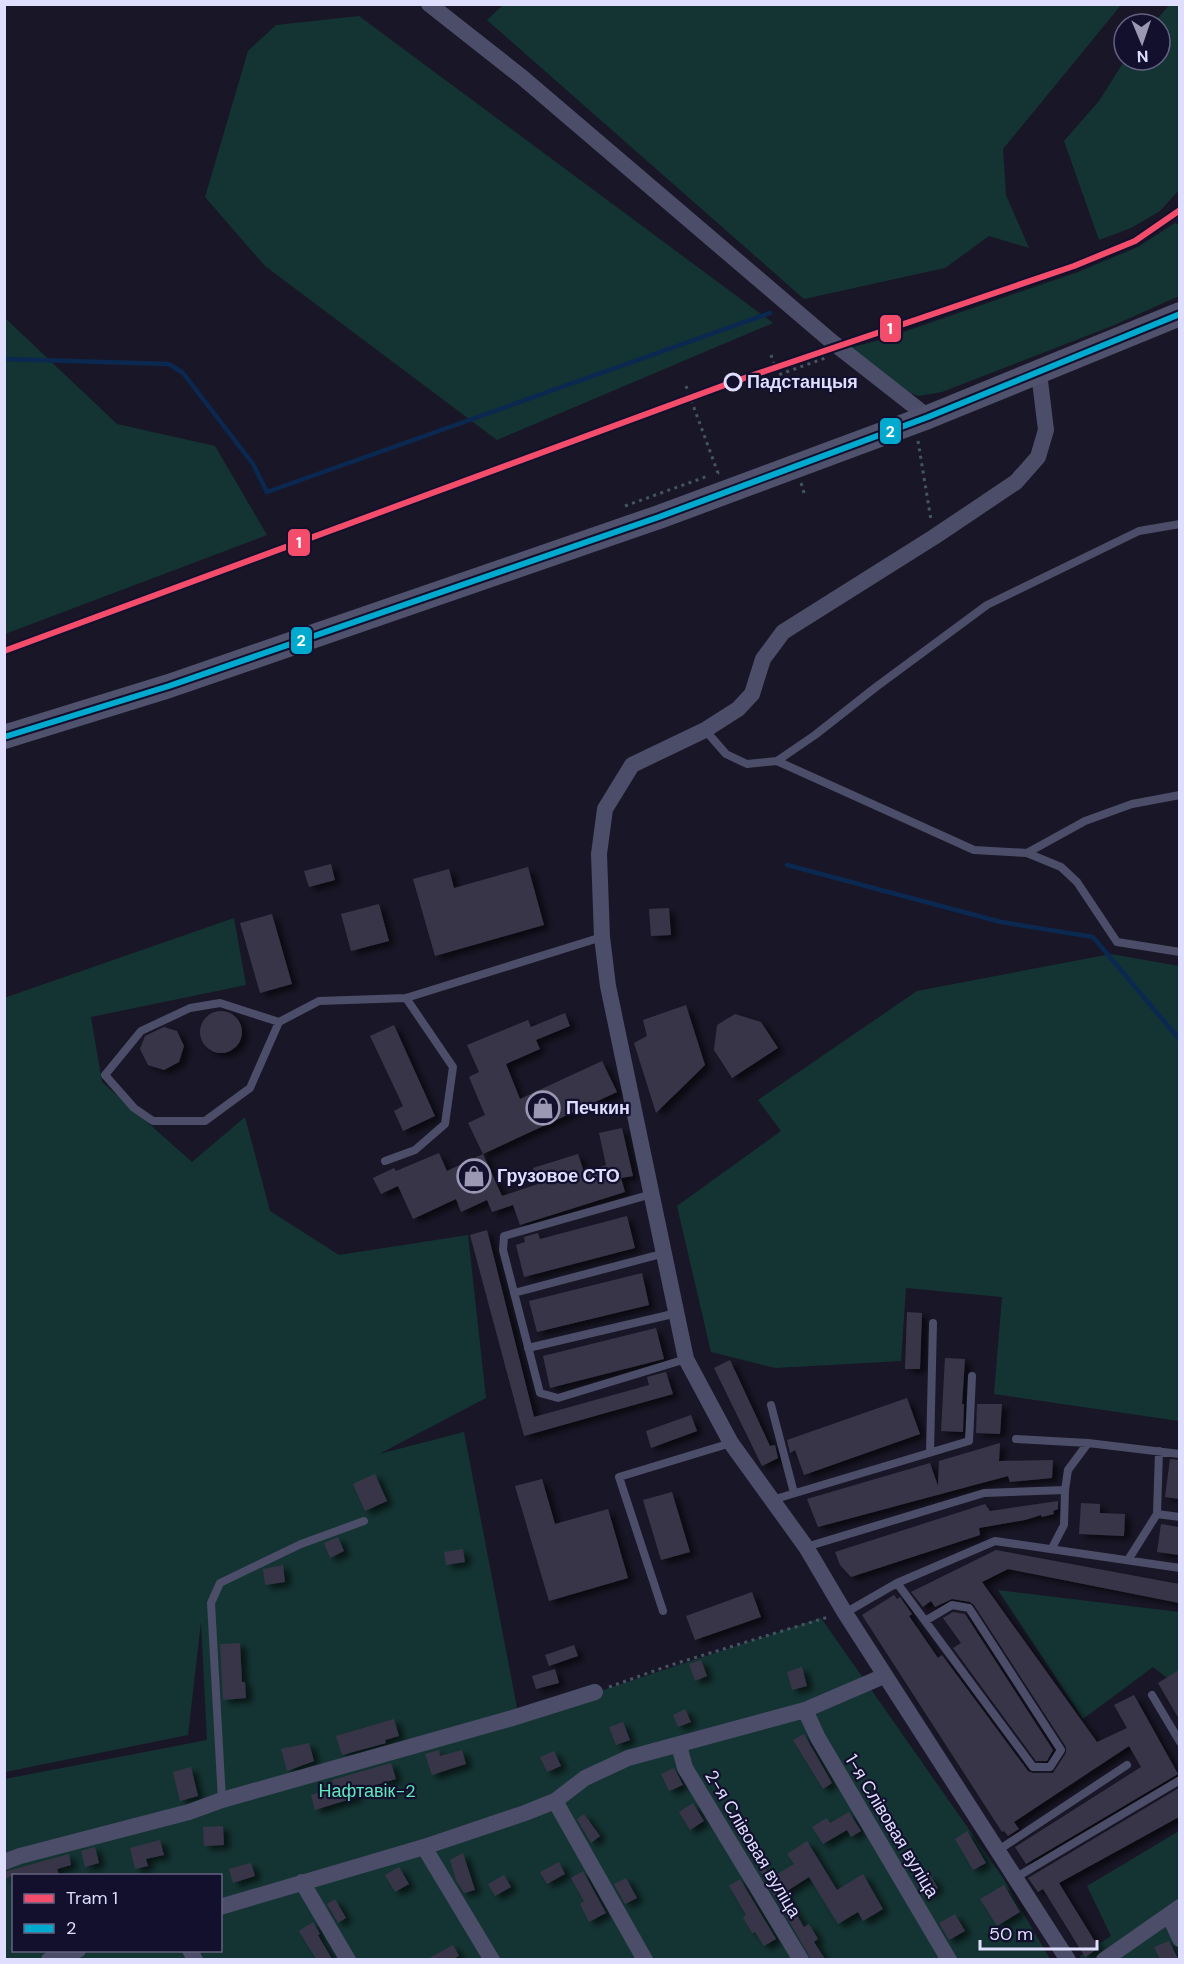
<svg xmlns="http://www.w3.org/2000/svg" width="1184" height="1964" font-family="'DM Sans',sans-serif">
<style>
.green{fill:#143433;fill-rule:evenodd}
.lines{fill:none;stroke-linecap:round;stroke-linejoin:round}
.stream{stroke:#0b2850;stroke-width:4.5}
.building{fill:#383648;filter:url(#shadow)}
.path{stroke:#455463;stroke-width:3;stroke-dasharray:3 4.5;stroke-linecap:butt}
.service{stroke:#4c4d68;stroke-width:8}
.minor{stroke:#4c4d68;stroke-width:16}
.secondary{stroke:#50516d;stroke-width:24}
.bus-1-casing{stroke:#13102e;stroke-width:10}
.bus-1{stroke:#00a9ce;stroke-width:6}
.tram-1-casing{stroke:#13102e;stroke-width:10}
.tram-1{stroke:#f44d6c;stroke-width:6}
.stop-dot{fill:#13102e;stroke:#dfdeff;stroke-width:3}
.labels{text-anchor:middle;stroke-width:4.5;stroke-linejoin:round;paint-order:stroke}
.stop-label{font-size:18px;font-weight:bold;fill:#dfdeff;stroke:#13102e;text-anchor:start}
.poi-label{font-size:18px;font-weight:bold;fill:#dfdeff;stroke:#13102e;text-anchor:start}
.park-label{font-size:18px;fill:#60e8bd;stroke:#13102e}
.street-label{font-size:18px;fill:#dfdeff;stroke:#13102e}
.line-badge{stroke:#13102e;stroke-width:2}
.badge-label{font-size:16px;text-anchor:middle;font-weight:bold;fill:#fff}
</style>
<defs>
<filter id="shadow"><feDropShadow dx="6" dy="4" stdDeviation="3" flood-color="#0009"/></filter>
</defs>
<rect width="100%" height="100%" fill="#191727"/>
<!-- green -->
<path class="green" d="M504,4h617v1l-118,144 3,46 23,53 -40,-12 -44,32 -141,31 -317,-279z
M1170,4l9,1v185l-19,21 -29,17 -32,12 -35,-99 35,-40 26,-41h35v-36h-7z
M359,16l414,307 -276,117 -232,-174 -60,-69 43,-146 28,-26z
M1175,223l4,2v71l-67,30 -170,66 -23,4 -15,-5 -55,-43 31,-8 198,-68 60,-25z
M5,318l112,106 98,22 52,89 -262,99z
M234,918l12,67 -155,32 11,65 90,80 53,-45 25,94 69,44 129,-20 18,163 -107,56 85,-22 55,286 302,-100 182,260 47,81h-1045v-180l202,-39 -6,-118 -13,113 -183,37 -1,-774zM14,1876h206v74h-206z
M1111,954l68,12v455l-185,-27 8,-97 -96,-9 -5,73 -126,7 -64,-16 -34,-146 104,-75 -23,-31 159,-109z
M998,1590l181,22v75l-26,-20 -70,52z
M1179,1831v128l-98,1 -1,-4 31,-20 -24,-50z"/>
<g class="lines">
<!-- stream -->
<path class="stream" d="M4,359l165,5 14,9 70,91 14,28 503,-179
M787,865l214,57 92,15 87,103"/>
</g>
<!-- building -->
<path class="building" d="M331,864l4,16 -26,7 -5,-16z
M528,867l16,58 -109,31 -22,-77 36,-10 5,19z
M379,904l10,37 -38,10 -10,-37z
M669,908l2,27 -20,1 -2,-27z
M272,914l20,70 -32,9 -20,-70z
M686,1005l19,60 -49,48 -22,-70 13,-7 -4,-16z
M200 1032a21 21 0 1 1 42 0a21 21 0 1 1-42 0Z
M565,1013l5,13 -34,14 4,9 -34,15 14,35 82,-38 15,31 -134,62 -15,-31 17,-8 -16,-38 10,-5 -12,-27 61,-25 3,7z
M735,1014l26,8 17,26 -46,30 -18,-28 3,-25z
M394,1025l41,91 -32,15 -9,-20 9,-5 -33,-70z
M164,1027l13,4 7,15 -5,16 -15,8 -16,-5 -8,-16 5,-13z
M622,1128l11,48 -12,2 4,14 -105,33 -7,-20 -21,7 -5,-12 -26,12 -5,-13 -43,20 -15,-33 -17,8 -8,-16 21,-10 2,3 43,-18 8,18 36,-17 19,42 36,-12 -5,-16 45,-14 6,18 22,-7 -7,-32z
M627,1216l8,32 -111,29 -8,-32 9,-3 -1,-5 14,-4 2,6z
M487,1230l47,187 115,-32 -2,-8 19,-5 7,22 -149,42 -54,-201z
M642,1273l7,32 -112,27 -8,-31z
M907,1312l15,1 -2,56h-15z
M656,1328l8,31 -114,29 -7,-32z
M945,1358l20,1 -3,45h2l-1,28 -22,-1z
M730,1360l40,86 5,-1 3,13 -16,8 -48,-98z
M907,1398l13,36 -116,41 -9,-25 -5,3 -3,-13z
M977,1404h25l-2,30 -24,-1z
M691,1415l6,16 -46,17 -5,-17z
M1000,1443l-1,18 54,-1 -1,18 -42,4 -2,-6 -190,51 -11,-28 123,-36 8,23 1,-25z
M1170,1459l9,1v39l-14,-2z
M375,1474l12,27 -22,10 -12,-27z
M542,1479l13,45 53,-15 20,69 -79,23 -34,-115z
M672,1492l18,60 -29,8 -18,-60z
M1058,1501v8l-5,2 1,3 -12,3 -1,-2 -16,5 -46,8 1,7 -129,42 -11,-12 -5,-13 150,-48 5,7z
M1081,1503l19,1v9l25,1 -1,22 -45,-2z
M1161,1524l18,3v28l-22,-3z
M338,1537l6,14 -14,7 -6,-15z
M463,1549l2,13 -19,3 -2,-13z
M996,1550l183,34v19l-171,-34 -26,13 115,160 30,-14 -13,-23 20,-10 44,79 -152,90 -11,-17 126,-80 -12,-21 -115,76 5,7 -11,7 -4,-5 -2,1 -140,-217 32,-20 3,4 3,-2 12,17 -3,2 29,42 4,-3 86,116 5,2h20l13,-20v-6l-92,-142 -4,-3 -18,-3 -17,8 -4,-6 -8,6 -12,-15z
M283,1565l2,17 -20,3 -2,-16z
M752,1592l9,25 -66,23 -9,-24z
M953,1612l12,2 88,136 -6,11h-11l-83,-113 8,-5 -18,-25z
M240,1643l2,39h3l1,16 -23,2 -3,-56z
M574,1645l4,11 -29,10 -4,-11z
M701,1660l6,16 -12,5 -6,-17z
M802,1667l5,19 -15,4 -5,-18z
M555,1669l4,14 -23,6 -4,-13z
M1179,1670v49l-21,-36z
M685,1709l6,13 -13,5 -5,-12z
M394,1719l5,17 -14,4 1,3 -44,12 -6,-19z
M623,1722l7,18 -14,5 -7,-18z
M804,1734l28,49 -9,6 -30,-49z
M309,1743l5,18 -27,10 -6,-22z
M439,1750l1,6 22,-6 4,14 -34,11 -7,-21z
M554,1751l7,15 -14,6 -7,-15z
M391,1763l5,16 -41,12 2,6 -42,13 -4,-15 23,-7 -2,-8z
M191,1767l7,29 -18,5 -7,-29z
M674,1768l9,17 -14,6 -8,-17z
M1179,1788v29l-120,66 40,65 -14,9 -42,-68 -5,3 -10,-14z
M693,1803l11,18 -14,9 -11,-18z
M849,1812l12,19 -10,6 -4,-7 -24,14 -11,-17 15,-9 3,5z
M584,1814l16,22 -9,7 -14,-24z
M223,1826l1,19 -20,1 -1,-19z
M967,1831l19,32 -13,7 -18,-31z
M160,1840l4,15 -18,4 2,7 -13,3 -5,-21z
M807,1841l30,49 26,-16 20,35 -20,12 -5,-9 -20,12 -29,-47 -25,16 20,34 5,-3 9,15 -4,3 11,17h-14l-51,-88 5,-3 6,10 23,-14 -7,-10z
M95,1847l4,16 -14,4 -4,-16z
M463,1853l12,37 -11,3 -8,-13 -6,-20z
M69,1854l2,11 -14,4 2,6h-45l-10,4v-7z
M559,1862l6,12 -18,10 -7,-12z
M251,1863l4,13 -22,7 -4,-14z
M399,1867l10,17 -14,8 -10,-17z
M583,1871l23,42 -17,9 -9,-18 4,-3 -13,-23z
M504,1875l7,12 -16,9 -7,-12z
M930,1875l8,13 -14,8 -8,-13z
M626,1878l11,20 -12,6 -11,-20z
M740,1879l36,60 -12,7 -9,-14 -3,1 -9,-16 3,-2 -17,-29z
M1004,1885l16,27 -23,14 -17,-27z
M335,1899l11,19 -8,5 -11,-19z
M955,1914l10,17 -16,9 -10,-17z
M313,1922l7,12 -2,1 1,2 13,22h-16l-17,-28z
M1169,1941l9,18h-18l-6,-12z
M453,1945l6,11 -6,3h-25z"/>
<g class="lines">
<!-- path -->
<path class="path" d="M771,355l7,20 50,-18
M686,386l32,87 -3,1
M918,441l13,79
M801,483l4,13
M625,506l83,-30
M609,1687l62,-22 157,-48"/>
<!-- service -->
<path class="service" d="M705,730l21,24 21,10 30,-3 38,-26 61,-48 111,-82 152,-74 41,-7
M777,761l197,89 53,3 58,-32 47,-17 48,-9
M1027,853l34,14 16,15 40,60 63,10
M279,1022l-59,-19 -30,5 -49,23 -36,44 29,33 19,13h52l45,-33 29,-66 40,-21 87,-3 196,-61
M385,1161l30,-11 30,-26 8,-57 -47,-69
M652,1194l-148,42 -1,14 37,143 18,5 128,-39
M514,1293l151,-40
M528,1348l149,-35
M771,1405l23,88
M1016,1439l72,4 92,11
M930,1452l3,-129
M772,1500l197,-59 3,-65
M1157,1514l23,3
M806,1547l178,-54 81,-3
M1052,1548l12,-23 1,-35 3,-20 20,-27
M1128,1560l29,-46 2,-63
M897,1583l136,184h17l11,-17 -92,-142 -17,-3 -27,16
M663,1611l-44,-134 112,-34
M845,1613l52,-30 98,-42 185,27
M1152,1695l28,47
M222,1800l-11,-197 9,-20 81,-39 63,-23
M997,1851l130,-86
M1015,1878l165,-98"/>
<!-- minor -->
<path class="minor" d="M429,4l94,74 308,263 97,76
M1039,373l7,57 -8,27 -22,25 -82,55 -151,95 -20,27 -11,35 -14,15 -33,21 -73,35 -27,44 -6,45 3,83 6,49 78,373 45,84 75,104 39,66 223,347
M805,1710l13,28 131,222
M679,1745l6,23 116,192
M555,1801l90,159
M424,1847l68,113
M4,1862l16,-6 169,-44 33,-12 287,-81 86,-27
M302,1882l46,78
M220,1907l204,-60 101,-34 30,-12 30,-23 43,-20 177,-48 79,-34
M1169,1915l11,24
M190,1950l5,10
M49,1960l29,-10
M1104,1960l76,-53"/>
<!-- secondary -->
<path class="secondary" d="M4,737l165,-51 490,-169 269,-100 252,-103"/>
<defs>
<path id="bus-1" d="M4,737l165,-51 490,-169 269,-100 252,-103"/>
</defs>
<!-- bus-1 casing -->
<use href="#bus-1" class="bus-1-casing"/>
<!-- bus-1 -->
<use href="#bus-1" class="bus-1"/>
<defs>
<path id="tram-1" d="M4,651l729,-269 341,-116 61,-25 45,-31"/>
</defs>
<!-- tram-1 casing -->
<use href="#tram-1" class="tram-1-casing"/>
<!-- tram-1 -->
<use href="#tram-1" class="tram-1"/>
</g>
<!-- icons -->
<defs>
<symbol id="shop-ring" viewBox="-11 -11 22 22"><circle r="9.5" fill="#13102e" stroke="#9a98b3" stroke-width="1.5"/><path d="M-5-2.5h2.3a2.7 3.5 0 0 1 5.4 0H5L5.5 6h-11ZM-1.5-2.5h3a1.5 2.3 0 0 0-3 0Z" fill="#9a98b3"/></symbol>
</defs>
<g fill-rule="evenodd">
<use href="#shop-ring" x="524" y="1089" width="38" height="38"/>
<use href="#shop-ring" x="455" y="1157" width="38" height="38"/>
</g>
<!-- markers -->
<circle class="stop-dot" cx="733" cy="382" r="8"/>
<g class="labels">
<!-- stop labels -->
<g class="stop-label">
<text x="747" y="388">Падстанцыя</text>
</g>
<!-- poi labels -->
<g class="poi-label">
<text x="566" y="1114">Печкин</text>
<text x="497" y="1182">Грузовое СТО</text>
</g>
<!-- park labels -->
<g class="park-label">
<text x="367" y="1797">Нафтавік-2</text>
</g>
<!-- street labels -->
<g class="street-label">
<text transform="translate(892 1826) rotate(59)" y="6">1-я Слівовая вуліца</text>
<text transform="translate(753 1844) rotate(59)" y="6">2-я Слівовая вуліца</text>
</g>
</g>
<g class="line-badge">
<rect x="879" y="314" width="23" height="29" rx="6" fill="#f44d6c"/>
<rect x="879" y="417" width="23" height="28" rx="6" fill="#00a9ce"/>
<rect x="287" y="528" width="24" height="29" rx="6" fill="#f44d6c"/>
<rect x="290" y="626" width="23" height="29" rx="6" fill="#00a9ce"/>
</g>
<g class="badge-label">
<text x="890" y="334">1</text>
<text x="890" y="437">2</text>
<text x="299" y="548">1</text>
<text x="301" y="646">2</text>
</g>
<!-- border -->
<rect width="1184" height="1964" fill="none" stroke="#dfdeff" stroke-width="12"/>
<!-- legend -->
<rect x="12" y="1874" width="210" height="78" fill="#13102e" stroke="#656282" stroke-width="1.5"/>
<rect x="24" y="1894" width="30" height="9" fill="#f44d6c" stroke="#656282" stroke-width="1.5"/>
<text x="66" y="1904" font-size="18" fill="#dfdeff">Tram 1</text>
<rect x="24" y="1924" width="30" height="9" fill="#00a9ce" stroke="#656282" stroke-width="1.5"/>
<text x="66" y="1934" font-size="18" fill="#dfdeff">2</text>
<!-- north arrow -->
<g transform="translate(1142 42) rotate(178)"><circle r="28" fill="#13102e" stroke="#656282" stroke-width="1.5"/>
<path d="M0-4.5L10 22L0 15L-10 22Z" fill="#9a98b3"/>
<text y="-9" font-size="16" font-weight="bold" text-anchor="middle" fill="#dfdeff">N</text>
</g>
<!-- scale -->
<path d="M980 1940v9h117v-9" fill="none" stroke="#dfdeff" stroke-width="3"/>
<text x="989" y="1940" font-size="18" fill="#dfdeff" stroke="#13102e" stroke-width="4.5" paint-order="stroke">50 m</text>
</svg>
